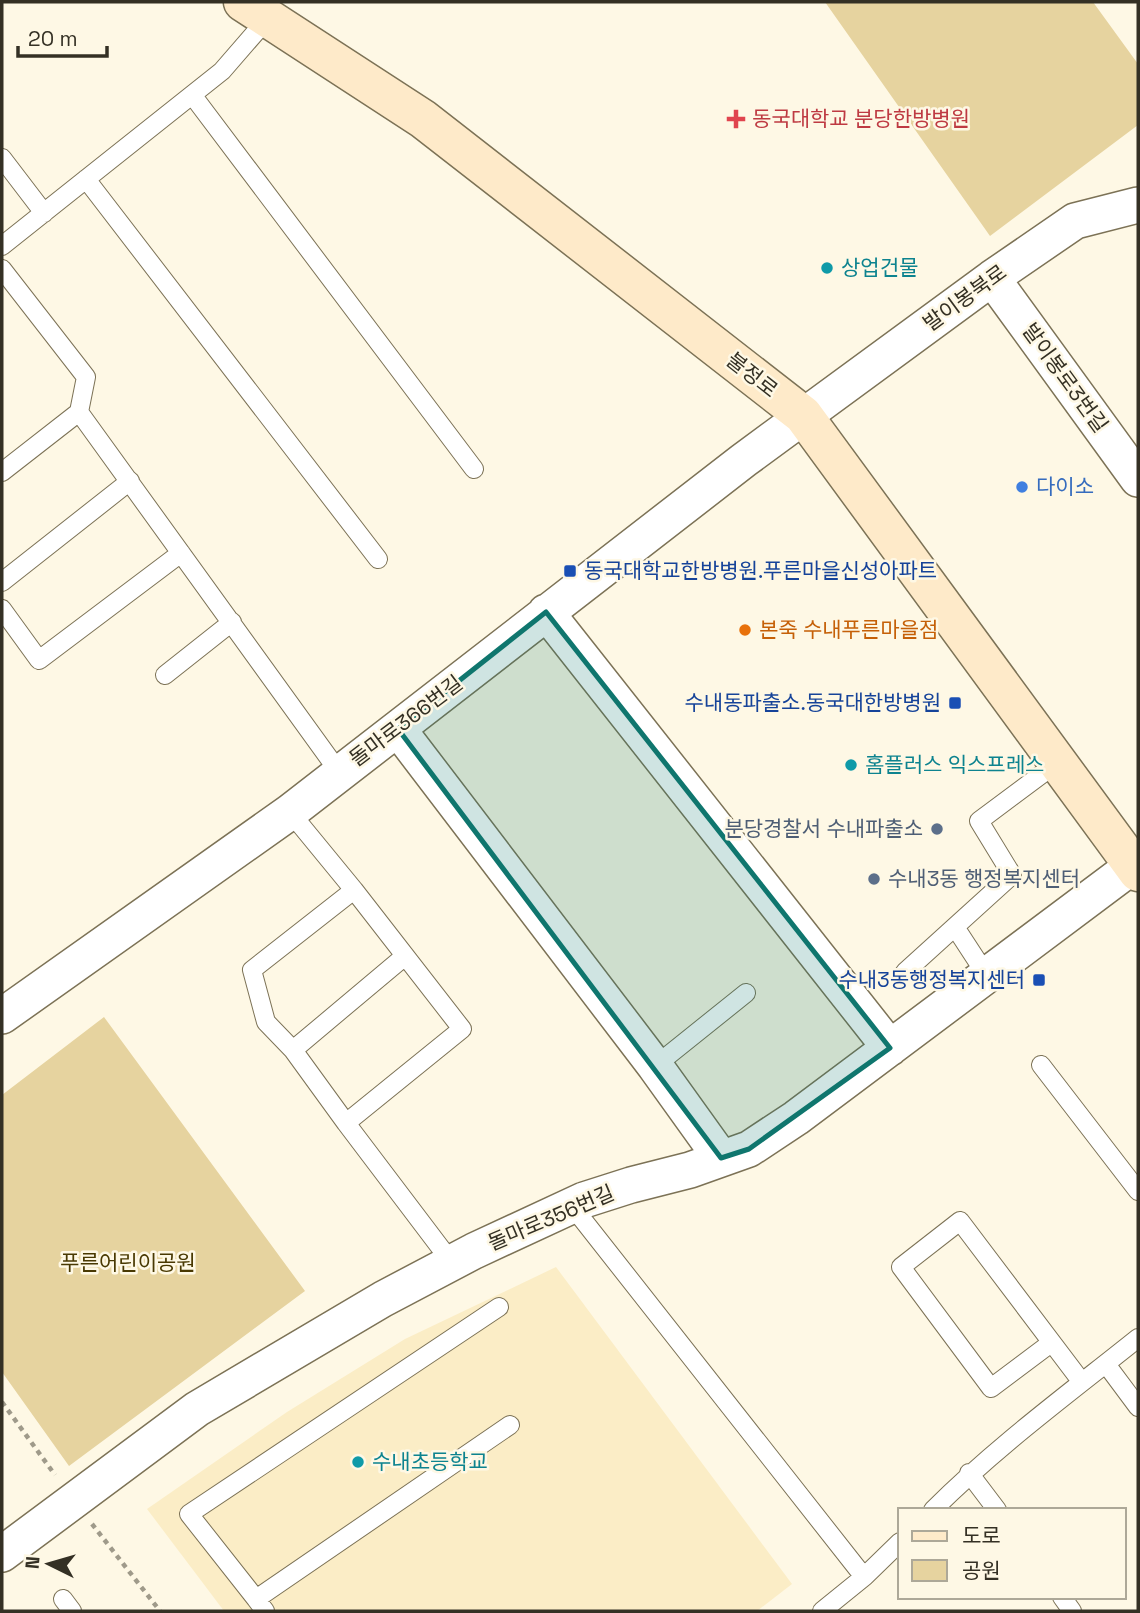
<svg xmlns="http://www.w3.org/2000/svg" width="1140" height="1613" font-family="'Space Grotesk','Noto Sans KR',sans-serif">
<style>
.built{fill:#fbedc6}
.green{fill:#e6d39f}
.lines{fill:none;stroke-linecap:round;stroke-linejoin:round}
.lane-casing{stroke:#7c7256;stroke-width:20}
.street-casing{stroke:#7c7256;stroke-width:38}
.secondary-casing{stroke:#7c7256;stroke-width:41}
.path{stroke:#9f9a8a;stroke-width:4.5;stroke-dasharray:5 5;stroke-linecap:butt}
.lane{stroke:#fff;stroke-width:18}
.street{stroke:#fff;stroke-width:35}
.secondary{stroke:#feeac9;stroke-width:38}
.marked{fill:#0f766e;fill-opacity:0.2;stroke:#0f766e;stroke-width:5;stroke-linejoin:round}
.health-dot{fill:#e0444e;stroke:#fef8e5;stroke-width:2.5}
.culture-dot{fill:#0f9aa8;stroke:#fef8e5;stroke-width:2.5}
.shop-dot{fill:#3f7fe0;stroke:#fef8e5;stroke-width:2.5}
.transit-dot{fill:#1a4fb4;stroke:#fef8e5;stroke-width:2.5}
.food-dot{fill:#e8710a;stroke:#fef8e5;stroke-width:2.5}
.service-dot{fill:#5c6f8a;stroke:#fef8e5;stroke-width:2.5}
.labels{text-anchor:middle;stroke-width:5;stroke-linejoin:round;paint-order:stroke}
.health-label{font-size:21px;fill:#be3a42;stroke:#fef8e5;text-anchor:start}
.culture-label{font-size:21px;fill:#0d838f;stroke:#fef8e5;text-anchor:start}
.street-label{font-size:21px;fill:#343024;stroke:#fef8e5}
.shop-label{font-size:21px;fill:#366cbe;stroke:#fef8e5;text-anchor:start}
.transit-label{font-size:21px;fill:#164399;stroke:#fef8e5;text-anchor:end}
.food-label{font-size:21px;fill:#c56008;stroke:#fef8e5;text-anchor:start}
.service-label{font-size:21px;fill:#4e5e75;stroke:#fef8e5;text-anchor:end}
.park-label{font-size:21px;fill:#493902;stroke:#fef8e5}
</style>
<rect width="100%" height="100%" fill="#fef8e5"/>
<!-- built -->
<path class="built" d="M556,1267l236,317 -35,27h-533l-77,-102 140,-97 118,-73z"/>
<!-- green -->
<path class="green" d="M825,2h268l45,62v61l-148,111z
M104,1017l201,274 -236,175 -67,-94v-277z"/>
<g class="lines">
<defs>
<path id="lane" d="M193,96l281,373
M2,158l42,55
M86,179l292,380
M2,246l220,-175 46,-53
M2,269l84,108 -7,35 260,360
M2,472l77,-60
M2,582l128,-101
M2,609l37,51 142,-107
M165,675l67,-53
M290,812l64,78 108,139 -116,94 106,140
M955,927l32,49
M905,972l107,-97 -33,-54 79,-59
M293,1050l112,-94
M1041,1065l97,126
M655,1066l91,-73
M346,1123l-53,-73 -27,-28 -14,-52 102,-80
M572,1206l292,371
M1051,1343l-60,45 -90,-121 59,-46 121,160
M1106,1364l32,43
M969,1473l28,37
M933,1510c63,-63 135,-116 205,-172
M1062,1597l10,14
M63,1599l9,12
M256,1599l-67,-85 310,-207
M265,1611l-9,-12 254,-174
M822,1611l42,-34 36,-35"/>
<path id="street" d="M992,278l146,201
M546,612l344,436
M398,729l257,337 66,92
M2,1016l288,-204 454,-352 248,-182 83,-57 63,-16
M2,1554l195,-145 186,-110 91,-48 110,-51 47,-15 59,-15 59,-21 47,-31 342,-256"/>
<path id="secondary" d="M243,2l180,117 380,296 335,457"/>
</defs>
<!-- lane casing -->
<use href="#lane" class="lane-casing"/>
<!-- street casing -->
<use href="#street" class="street-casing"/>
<!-- secondary casing -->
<use href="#secondary" class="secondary-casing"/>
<!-- path -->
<path class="path" d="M2,1402l53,73
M92,1524l68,87"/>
<!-- lane -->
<use href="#lane" class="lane"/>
<!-- street -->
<use href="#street" class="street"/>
<!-- secondary -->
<use href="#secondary" class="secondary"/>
</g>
<!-- marked area -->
<path class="marked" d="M546,612l344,436 -141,101 -28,9 -323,-429z"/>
<!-- markers -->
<path class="health-dot" d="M732.5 108.5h7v7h7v7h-7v7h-7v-7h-7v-7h7z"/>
<g class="culture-dot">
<circle cx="827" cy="268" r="7"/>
<circle cx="851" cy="765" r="7"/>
<circle cx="358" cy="1462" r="7"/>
</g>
<circle class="shop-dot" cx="1022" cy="487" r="7"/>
<g class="transit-dot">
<rect x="563" y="564" width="14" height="14" rx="3.5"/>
<rect x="948" y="696" width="14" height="14" rx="3.5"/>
<rect x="1032" y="973" width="14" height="14" rx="3.5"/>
</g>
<circle class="food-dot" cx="745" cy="630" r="7"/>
<g class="service-dot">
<circle cx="937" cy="829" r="7"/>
<circle cx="874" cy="879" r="7"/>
</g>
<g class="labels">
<!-- health labels -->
<g class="health-label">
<text x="752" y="126">동국대학교 분당한방병원</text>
</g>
<!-- culture labels -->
<g class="culture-label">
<text x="841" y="275">상업건물</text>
<text x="865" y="772">홈플러스 익스프레스</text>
<text x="372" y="1469">수내초등학교</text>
</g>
<!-- street labels -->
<g class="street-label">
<text transform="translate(965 298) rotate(-36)" y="7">발이봉북로</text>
<text transform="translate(752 375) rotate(38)" y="7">불정로</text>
<text transform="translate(1065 378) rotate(54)" y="7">발이봉로3번길</text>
<text transform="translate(406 721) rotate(-37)" y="7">돌마로366번길</text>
<text transform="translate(551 1218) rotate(-23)" y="7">돌마로356번길</text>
</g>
<!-- shop labels -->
<g class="shop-label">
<text x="1036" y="494">다이소</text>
</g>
<!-- transit labels -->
<g class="transit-label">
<text x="584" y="578" text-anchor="start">동국대학교한방병원.푸른마을신성아파트</text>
<text x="941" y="710">수내동파출소.동국대한방병원</text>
<text x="1025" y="987">수내3동행정복지센터</text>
</g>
<!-- food labels -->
<g class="food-label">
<text x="759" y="637">본죽 수내푸른마을점</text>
</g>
<!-- service labels -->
<g class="service-label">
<text x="923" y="836">분당경찰서 수내파출소</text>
<text x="888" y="886" text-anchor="start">수내3동 행정복지센터</text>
</g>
<!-- park labels -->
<g class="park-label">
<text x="128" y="1270">푸른어린이공원</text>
</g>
</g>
<!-- border -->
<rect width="1140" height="1613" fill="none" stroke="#343024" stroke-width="7"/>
<!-- legend -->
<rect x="898" y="1508" width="228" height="91" fill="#fef8e5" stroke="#ada898" stroke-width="2"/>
<rect x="912" y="1531" width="35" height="10" fill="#feeac9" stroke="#ada898" stroke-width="2"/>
<text x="962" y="1543" font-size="21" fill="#343024">도로</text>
<rect x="912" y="1560" width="35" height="21" fill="#e6d39f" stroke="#ada898" stroke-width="2"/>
<text x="962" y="1578" font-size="21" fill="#343024">공원</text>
<!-- north arrow -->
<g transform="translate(49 1564) rotate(275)" stroke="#fef8e5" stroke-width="5" paint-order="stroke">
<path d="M0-5L12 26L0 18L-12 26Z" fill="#343024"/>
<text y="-10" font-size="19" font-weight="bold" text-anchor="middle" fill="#343024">N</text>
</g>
<!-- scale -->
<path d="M18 46v10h89v-10" fill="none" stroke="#343024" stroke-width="3.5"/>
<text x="28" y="46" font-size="21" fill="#343024" stroke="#fef8e5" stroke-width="5" paint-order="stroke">20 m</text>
</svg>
